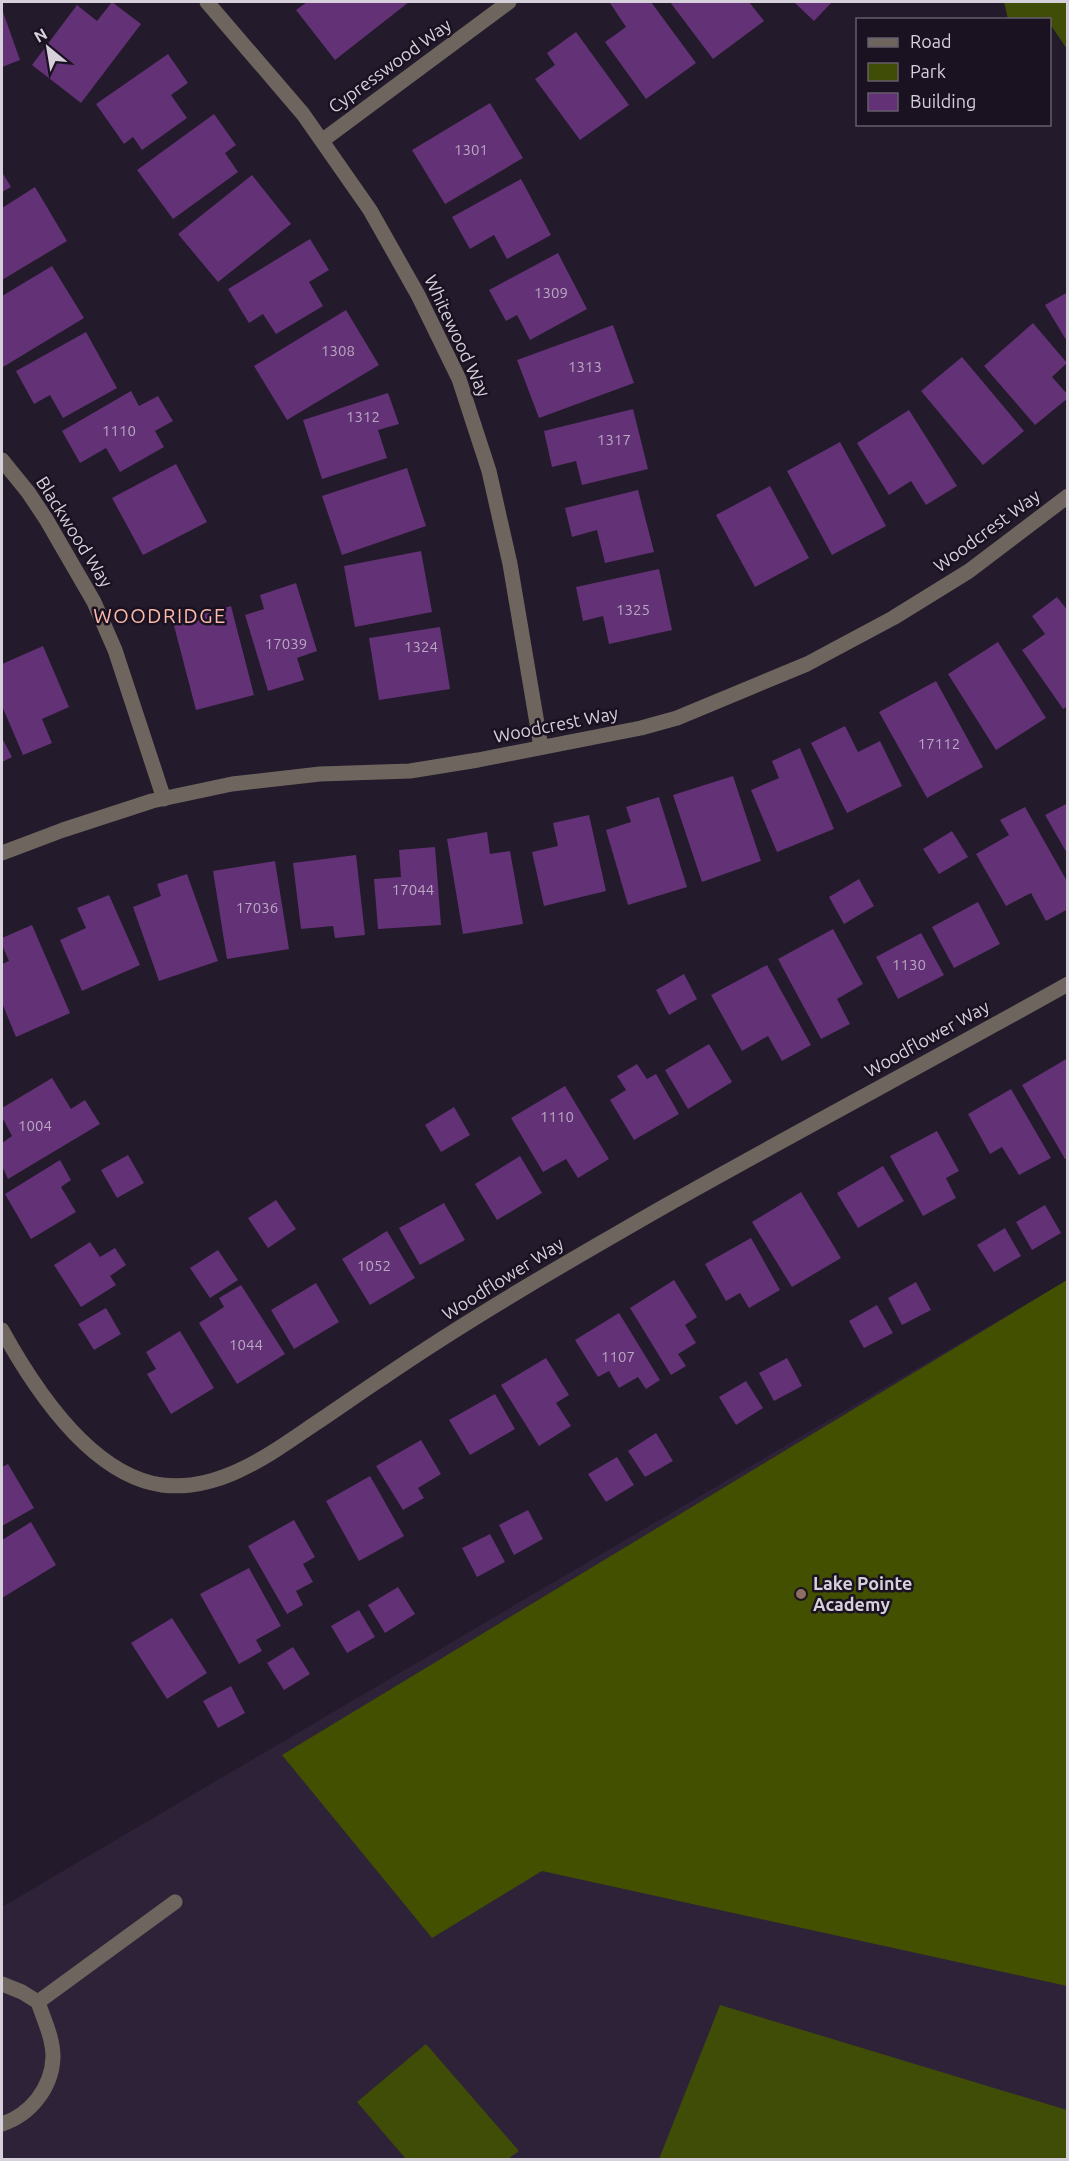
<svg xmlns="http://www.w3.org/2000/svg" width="1069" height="2161" font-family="Ubuntu,sans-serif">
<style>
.built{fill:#2e2238}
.green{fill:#404d07}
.forest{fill:#425000}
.building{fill:#633175}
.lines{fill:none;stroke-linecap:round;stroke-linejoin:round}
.minor{stroke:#6e665e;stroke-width:15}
.education-dot{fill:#8d6e63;stroke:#1a1121;stroke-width:2}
.labels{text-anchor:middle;stroke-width:5;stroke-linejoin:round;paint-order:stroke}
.number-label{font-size:15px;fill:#b9a8c2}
.street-label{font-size:18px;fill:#d6d0db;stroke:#1a1121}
.poi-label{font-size:18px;font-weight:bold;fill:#d6d0db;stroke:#1a1121;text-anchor:start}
.neighbourhood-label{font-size:20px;letter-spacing:1.5px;fill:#fcbaac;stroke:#1a1121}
</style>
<rect width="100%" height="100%" fill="#231a2b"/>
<!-- built -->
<path class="built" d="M1067,1280v879h-1065v-252z"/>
<!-- green -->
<path class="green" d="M1004,2h63v47l-15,-22 -2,-1v-6l-42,-1z
M720,2005l347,105v49h-408z
M426,2044l93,107 -11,8h-102l-49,-57z"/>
<!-- forest -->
<path class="forest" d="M1067,1280v706l-525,-115 -110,67 -150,-183z"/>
<!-- building -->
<path class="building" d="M112,2l29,22 -60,79 -49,-38 45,-60 20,16z
M307,2h102l-74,58 -39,-50z
M613,2h38l45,61 -50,36 -41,-57 21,-15 -16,-24z
M670,2h79l15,19 -51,38z
M794,2h38l-18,19z
M2,9l18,51 -18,7z
M576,32l53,73 -49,35 -45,-61 20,-14 -8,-12z
M168,54l20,29 -17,12 16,23 -45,32 -9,-13 -9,7 -28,-40z
M490,103l33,55 -78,46 -33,-54z
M214,114l22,31 -11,8 13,19 -65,47 -36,-49z
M2,172l9,15 -9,5z
M252,175l39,49 -73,58 -40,-48z
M521,179l30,56 -44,24 -13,-24 -24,14 -18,-32z
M35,187l32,54 -65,39v-72z
M310,239l19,31 -20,12 14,24 -47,28 -13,-20 -14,9 -21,-34z
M558,253l29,56 -57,31 -13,-25 -11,6 -17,-31z
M52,266l32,52 -81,49 -1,-3v-68z
M1068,292v51l-23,-38z
M346,310l33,55 -92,55 -33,-54z
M1033,323l34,40 -15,14 16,18v3l-33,27 -51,-59z
M613,325l21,58 -95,35 -22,-58z
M86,332l31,56 -54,30 -13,-23 -16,9 -18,-33z
M962,357l62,74 -41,34 -62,-74z
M131,391l8,15 19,-10 15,25 -18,10 9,16 -44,25 -14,-24 -26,15 -18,-32z
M388,393l11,31 -21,6 9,28 -65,21 -19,-59z
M633,409l15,60 -66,16 -6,-24 -24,6 -8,-36z
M909,410l48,76 -31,19 -15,-24 -22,14 -32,-52z
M840,442l46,84 -54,29 -45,-84z
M176,464l31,58 -64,33 -31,-57z
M407,468l19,58 -84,29 -20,-59z
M770,486l39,72 -54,29 -39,-72z
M638,490l16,62 -49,11 -8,-33 -25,7 -7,-29z
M421,551l11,61 -77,15 -11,-61z
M659,569l13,61 -63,14 -6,-28 -20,5 -7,-34z
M296,583l21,68 -20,7 7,22 -36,11 -23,-76 19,-6 -4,-14z
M1057,597l11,14v95l-5,3 -41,-59 23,-16 -13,-18z
M231,606l23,89 -58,15 -23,-88z
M440,627l10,62 -71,11 -10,-62z
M998,642l48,76 -50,32 -48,-76z
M43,646l26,61 -27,12 10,24 -29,12 -21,-49v-42z
M936,681l47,86 -56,31 -48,-86z
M845,726l13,26 22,-11 22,45 -55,27 -36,-70z
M2,738l10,19 -10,5z
M800,748l34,81 -57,23 -26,-62 28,-12 -7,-17z
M733,776l28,85 -59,21 -29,-87z
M659,797l28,90 -59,18 -22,-75 25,-8 -5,-15z
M1068,803v52l-23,-40z
M1025,807l43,76v26l-22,12 -15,-28 -25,13 -30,-52 33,-19 -9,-15z
M589,815l17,76 -62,15 -12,-54 26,-6 -5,-23z
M952,831l16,26 -29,17 -16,-25z
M487,832l3,22 20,-3 13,73 -60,10 -16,-95z
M435,847l6,78 -63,4 -4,-50 27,-2 -2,-27z
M356,855l9,80 -30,3 -2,-12 -32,3 -8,-66z
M275,861l14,88 -62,10 -14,-88z
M187,874l31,87 -59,20 -26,-74 28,-11 -4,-12z
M859,879l15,27 -30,18 -15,-27z
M109,895l31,70 -58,26 -22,-51 26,-12 -9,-20z
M978,902l22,42 -46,24 -22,-41z
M32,925l38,88 -54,24 -14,-34v-39l7,-3 -7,-16v-7z
M833,929l30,55 -26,15 13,25 -29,15 -43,-80z
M921,933l23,42 -46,24 -22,-42z
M767,965l44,80 -29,16 -14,-25 -26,15 -31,-56z
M684,974l13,25 -28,16 -13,-25z
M709,1044l23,38 -44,27 -23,-39z
M1068,1058v100l-3,1 -43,-74z
M637,1064l10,15 9,-5 23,40 -45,26 -24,-40 16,-10 -9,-14z
M52,1078l19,31 14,-9 15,24 -92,55 -6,-13v-23l10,-7 -10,-19v-9z
M565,1086l44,73 -31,19 -12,-19 -23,13 -32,-54z
M1011,1089l40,69 -32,17 -17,-28 -12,7 -22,-40z
M454,1107l16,28 -29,17 -16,-27z
M937,1131l22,40 -13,7 10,20 -33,18 -33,-60z
M128,1155l16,28 -27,15 -16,-28z
M520,1156l22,37 -45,27 -22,-36z
M60,1160l11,20 -10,7 15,25 -45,27 -26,-45z
M883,1166l21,35 -46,27 -21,-35z
M801,1192l40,66 -49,29 -40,-65z
M276,1200l20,29 -28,19 -20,-30z
M444,1203l21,37 -45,25 -21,-37z
M1045,1205l16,28 -29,17 -16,-28z
M1005,1228l16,28 -27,16 -17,-27z
M387,1231l28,47 -45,27 -28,-46z
M751,1238l29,52 -31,18 -9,-15 -14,8 -21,-37z
M90,1242l10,15 15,-9 11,17 -16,11 6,9 -35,22 -27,-42z
M218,1250l20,30 -28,18 -20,-30z
M674,1280l23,37 -12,8 11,18 -18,11 8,12 -15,9 -41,-67z
M916,1282l15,28 -29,15 -14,-27z
M316,1283l23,39 -45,27 -23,-39z
M241,1285l44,69 -48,30 -38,-61 25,-16 -5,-9z
M877,1305l16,28 -29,15 -15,-27z
M106,1308l15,26 -27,16 -16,-26z
M619,1313l41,67 -14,9 -8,-12 -19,11 -10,-17 -11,6 -23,-37z
M180,1331l34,57 -43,26 -24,-40 9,-5 -10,-17z
M546,1358l23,37 -13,8 15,23 -32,20 -38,-61z
M787,1358l15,28 -28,15 -15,-28z
M746,1381l17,27 -27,17 -17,-28z
M495,1394l20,35 -45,26 -21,-35z
M656,1433l17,28 -28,16 -17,-26z
M421,1440l20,34 -23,14 6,10 -21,12 -27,-44z
M617,1457l17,28 -28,17 -18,-28z
M8,1464l26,44 -32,18v-59z
M370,1476l34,60 -45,25 -33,-60z
M528,1510l15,29 -29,16 -15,-30z
M294,1520l21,37 -12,7 10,18 -17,9 7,14 -16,9 -39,-68z
M31,1522l25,43 -54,33v-58z
M490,1534l15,28 -28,15 -15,-29z
M249,1568l32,58 -25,14 6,11 -23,13 -39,-70z
M398,1587l17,27 -30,19 -17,-28z
M359,1610l16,27 -28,16 -16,-27z
M172,1618l35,55 -40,26 -36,-56z
M293,1647l17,27 -26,16 -17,-27z
M231,1686l14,27 -27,15 -15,-27z"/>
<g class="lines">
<!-- minor -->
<path class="minor" d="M207,2l96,112 67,96 48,85 41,84 30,92 21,93 31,183
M323,140l186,-138
M2,460l26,32 18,27 48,83 21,48 49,149
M2,853l61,-23 89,-29 80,-17 88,-10 90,-3 68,-11 163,-32 36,-10 130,-54 86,-46 76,-47 99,-75
M2,1330c32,58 89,145 160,155 57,7 107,-30 151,-60 23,-15 45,-31 68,-46 92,-63 188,-118 284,-173 133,-75 269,-147 403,-222
M2,1984l20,8 16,10
M2,2124c28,-9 50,-36 51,-67 0,-19 -9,-37 -15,-55l137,-100"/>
</g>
<!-- markers -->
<circle class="education-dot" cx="801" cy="1594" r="6"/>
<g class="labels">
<!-- number labels -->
<g class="number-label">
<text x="471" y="155">1301</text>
<text x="551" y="298">1309</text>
<text x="338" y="356">1308</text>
<text x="585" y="372">1313</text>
<text x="363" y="422">1312</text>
<text x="119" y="436">1110</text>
<text x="614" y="445">1317</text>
<text x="633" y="615">1325</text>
<text x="286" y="649">17039</text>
<text x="421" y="652">1324</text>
<text x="939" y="749">17112</text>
<text x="413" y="895">17044</text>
<text x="257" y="913">17036</text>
<text x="909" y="970">1130</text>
<text x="557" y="1122">1110</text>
<text x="35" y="1131">1004</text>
<text x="374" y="1271">1052</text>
<text x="246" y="1350">1044</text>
<text x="618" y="1362">1107</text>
</g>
<!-- street labels -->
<g class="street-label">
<text transform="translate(390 66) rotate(-36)" y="6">Cypresswood Way</text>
<text transform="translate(457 336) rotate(65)" y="6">Whitewood Way</text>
<text transform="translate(987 531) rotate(-36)" y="6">Woodcrest Way</text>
<text transform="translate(74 532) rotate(58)" y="6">Blackwood Way</text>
<text transform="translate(556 725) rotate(-11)" y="6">Woodcrest Way</text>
<text transform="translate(927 1039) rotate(-29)" y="6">Woodflower Way</text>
<text transform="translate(503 1279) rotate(-32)" y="6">Woodflower Way</text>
</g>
<!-- poi labels -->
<g class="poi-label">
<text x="813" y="1590">Lake Pointe<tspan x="813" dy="21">Academy</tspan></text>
</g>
<!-- neighbourhood labels -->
<g class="neighbourhood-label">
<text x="160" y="623">WOODRIDGE</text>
</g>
</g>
<!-- border -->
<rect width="1069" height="2161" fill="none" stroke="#d6d0db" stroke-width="6"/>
<!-- legend -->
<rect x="856" y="18" width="195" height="108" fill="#1a1121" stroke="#655d6b" stroke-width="1.5"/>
<rect x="868" y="38" width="30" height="9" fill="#6e665e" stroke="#655d6b" stroke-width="1.5"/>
<text x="910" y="48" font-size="18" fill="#d6d0db">Road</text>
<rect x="868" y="63" width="30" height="18" fill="#404d07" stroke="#655d6b" stroke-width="1.5"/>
<text x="910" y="78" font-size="18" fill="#d6d0db">Park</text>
<rect x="868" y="93" width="30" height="18" fill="#633175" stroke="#655d6b" stroke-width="1.5"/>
<text x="910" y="108" font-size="18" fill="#d6d0db">Building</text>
<!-- north arrow -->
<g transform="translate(48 48) rotate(330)" stroke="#1a1121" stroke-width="4.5" paint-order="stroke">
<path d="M0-4.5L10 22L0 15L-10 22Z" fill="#d6d0db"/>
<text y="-9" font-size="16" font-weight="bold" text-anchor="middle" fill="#d6d0db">N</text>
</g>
</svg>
